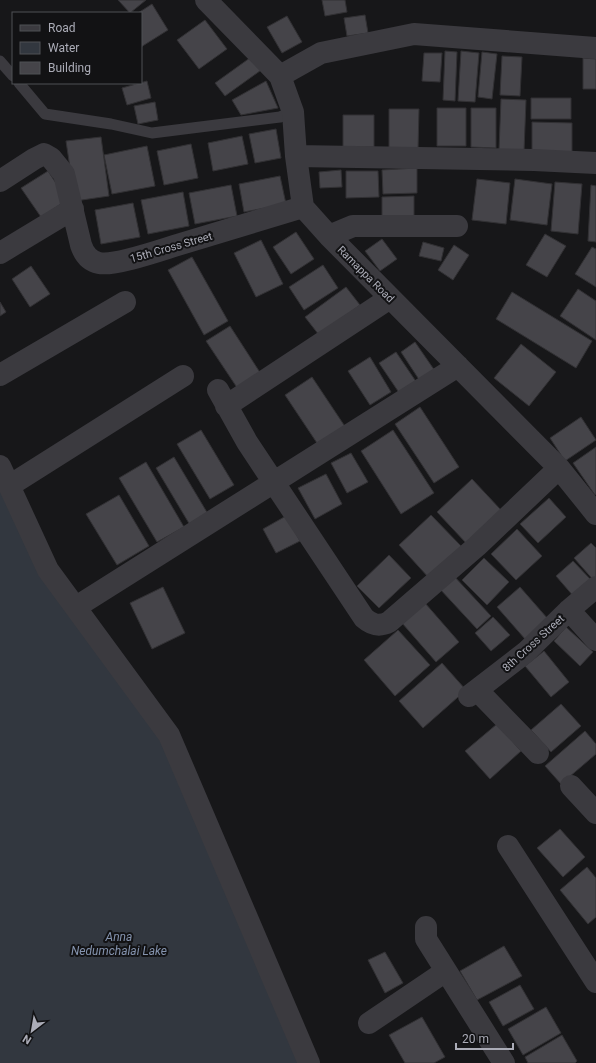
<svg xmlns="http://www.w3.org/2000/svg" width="596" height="1063" font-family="Roboto,sans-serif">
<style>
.water{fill:#32373f}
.building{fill:#454449;stroke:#323134}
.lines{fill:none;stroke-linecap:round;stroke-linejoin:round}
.lane{stroke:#3b3a3f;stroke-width:11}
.street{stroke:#3b3a3f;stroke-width:22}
.labels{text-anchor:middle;stroke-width:4;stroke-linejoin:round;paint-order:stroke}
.street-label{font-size:11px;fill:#abacb7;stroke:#121214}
.water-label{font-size:12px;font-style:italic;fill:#8594af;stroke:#121214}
</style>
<rect width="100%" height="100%" fill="#171719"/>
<!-- water -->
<path class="water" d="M0,484l158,247 143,332h-301z"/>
<!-- building -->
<path class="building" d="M118,0h28l-16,13z
M322,0h23l2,12 -22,4z
M152,4l16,26 -27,17v-34h-3z
M365,15l3,18 -21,3 -3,-18z
M287,16l15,26 -20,11 -15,-26z
M205,20l22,29 -28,20 -22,-29z
M445,51l12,1 -2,49 -12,-1z
M461,51l18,2 -4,49 -17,-1z
M482,52l15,2 -5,45 -14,-2z
M424,53h18l-2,29 -18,-1z
M254,55l10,13 -39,28 -10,-13z
M502,56l20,1 -2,39 -20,-1z
M583,58l13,1v30h-13z
M147,81l4,17 -24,7 -5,-17z
M266,81l12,27 -37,7 -9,-15z
M531,98h40v21h-40z
M501,99l25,1 -2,51 -25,-1z
M155,102l3,18 -20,4 -4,-18z
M437,108h29v38h-29z
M471,108h25v40l-25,-1z
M389,109h30l-1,40h-29z
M343,115h31v32h-31z
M532,122l40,1v31l-40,-1z
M276,129l5,29 -26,5 -6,-29z
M242,136l6,28 -35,7 -5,-28z
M101,137l8,59 -34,5 -9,-60z
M191,144l7,34 -34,7 -7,-34z
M147,146l8,40 -43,8 -8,-39z
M417,168v25l-34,1 -1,-24z
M341,170l1,17 -22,1 -1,-16z
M48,171l19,29 -26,17 -20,-29z
M346,171h32l1,26 -33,1z
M280,176l6,28 -42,8 -5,-28z
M477,179l33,4 -4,41 -34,-4z
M515,179l37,5 -5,41 -37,-5z
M555,182l27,2 -4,50 -27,-3z
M231,185l6,31 -42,8 -6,-31z
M591,185l5,1v56l-8,-1z
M183,192l6,34 -41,8 -7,-34z
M414,196v21l-32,1v-21z
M133,203l7,34 -39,7 -6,-34z
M296,232l18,27 -23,15 -18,-27z
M545,234l21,12 -19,31 -21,-12z
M382,239l15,20 -17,12 -15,-20z
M261,240l22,44 -27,13 -22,-44z
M423,242l21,6 -3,13 -22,-5z
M454,245l15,10 -16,25 -15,-10z
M592,247l4,2v38l-21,-13z
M192,257l36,64 -24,14 -36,-65z
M323,265l15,23 -34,22 -15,-23z
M31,266l19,28 -20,13 -18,-28z
M346,287l14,18 -41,30 -14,-18z
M578,289l18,12v39l-36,-24z
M512,292l80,49 -16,27 -80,-49z
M0,302l6,10 -6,4z
M230,326l31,48 -23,15 -32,-48z
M415,342l20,29 -15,10 -19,-29z
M521,344l35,28 -27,34 -35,-28z
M396,352l21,31 -17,11 -21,-31z
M370,357l21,35 -21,13 -22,-34z
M312,377l34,51 -27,18 -34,-51z
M420,407l39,60 -25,16 -39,-59z
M581,417l15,23 -31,21 -15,-23z
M201,430l33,55 -24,14 -33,-55z
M393,430l41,63 -33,21 -40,-63z
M596,447v47l-1,1 -22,-32z
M351,453l17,29 -21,11 -16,-30z
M174,457l34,57 -18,11 -34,-57z
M146,462l38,65 -27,15 -38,-64z
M326,474l16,30 -27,15 -17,-31z
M472,479l29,31 -35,33 -29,-31z
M119,495l30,51 -32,19 -31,-51z
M549,498l17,19 -28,26 -18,-19z
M431,515l31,32 -33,31 -30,-33z
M286,516l14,25 -24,12 -13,-24z
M517,529l25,27 -26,24 -25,-26z
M591,543l5,5v35l-22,-25z
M389,555l22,23 -32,30 -22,-22z
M484,558l25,24 -22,23 -25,-25z
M573,561l20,21 -18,16 -19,-22z
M453,575l38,41 -14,13 -38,-41z
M163,587l22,46 -33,16 -22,-46z
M520,587l28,32 -23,20 -28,-32z
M425,603l34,39 -23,20 -34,-39z
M493,617l17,18 -19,16 -16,-18z
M566,627l27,25 -13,14 -26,-25z
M398,630l32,35 -35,31 -31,-36z
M544,651l25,31 -18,15 -26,-31z
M442,663l24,27 -43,38 -24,-27z
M561,704l20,22 -30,26 -20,-22z
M497,724l24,27 -31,28 -25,-28z
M585,731l11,13v10l-35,30 -16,-18z
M560,829l25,28 -22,20 -26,-29z
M587,867l9,11v39l-8,7 -28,-34z
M504,946l18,30 -45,24 -17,-29z
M385,952l18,31 -18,10 -17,-33z
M520,985l14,24 -31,17 -14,-24z
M546,1007l15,26 -38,22 -15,-26z
M422,1017l23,40 -11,6h-29l-16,-28z
M562,1035l15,26 -2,2h-47l-3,-6z"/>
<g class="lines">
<!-- lane -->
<path class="lane" d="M0,61l13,15
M19,83l26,31 66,10 41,9 128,-16 13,-5"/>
<!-- street -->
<path class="street" d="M206,0l74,76 13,36 3,44 7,51 26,29 230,232 37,46
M280,76l41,-23 93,-19 182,14
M296,156l238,4 62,3
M0,181l34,-22 10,-5 7,4 13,16 17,71c3,9 8,16 18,18 15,3 59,-12 75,-17 43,-13 86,-26 129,-39
M329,236l24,-10h104
M0,253l73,-44
M0,375l125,-73
M218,390l29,52 117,176c8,7 15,9 25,4l88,-76 82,-78
M226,406l164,-108
M0,466l48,104 121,165 140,328
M9,486l174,-110
M76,607l382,-241
M569,610l27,30
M477,690l61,63
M469,696l57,-44 43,-42 27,-23
M571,786l25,27
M508,846l88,136
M426,927v12l78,124
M369,1023l77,-52"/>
</g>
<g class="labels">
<!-- street labels -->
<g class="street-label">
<text transform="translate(171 247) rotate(-16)" y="4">15th Cross Street</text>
<text transform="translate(366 274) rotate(45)" y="4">Ramappa Road</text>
<text transform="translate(533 643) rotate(-42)" y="4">8th Cross Street</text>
</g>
<!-- water labels -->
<g class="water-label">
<text x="119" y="941">Anna<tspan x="119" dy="14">Nedumchalai Lake</tspan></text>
</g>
</g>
<!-- legend -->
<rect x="12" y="12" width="130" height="72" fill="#121214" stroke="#4f5055"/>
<rect x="20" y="25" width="20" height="6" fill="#3b3a3f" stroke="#4f5055"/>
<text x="48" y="32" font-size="12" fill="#abacb7">Road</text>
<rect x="20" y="42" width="20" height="12" fill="#32373f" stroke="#4f5055"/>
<text x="48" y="52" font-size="12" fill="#abacb7">Water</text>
<rect x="20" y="62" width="20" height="12" fill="#454449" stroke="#4f5055"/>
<text x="48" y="72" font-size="12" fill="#abacb7">Building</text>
<!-- north arrow -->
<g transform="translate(32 1031) rotate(211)" stroke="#121214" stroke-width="3" paint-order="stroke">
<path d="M0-3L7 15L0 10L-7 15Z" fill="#abacb7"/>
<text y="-6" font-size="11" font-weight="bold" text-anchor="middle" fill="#abacb7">N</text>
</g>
<!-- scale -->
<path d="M456 1043v6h57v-6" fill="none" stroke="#abacb7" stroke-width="2"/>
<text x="462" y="1043" font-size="12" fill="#abacb7" stroke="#121214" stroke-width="3" paint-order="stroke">20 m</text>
</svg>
